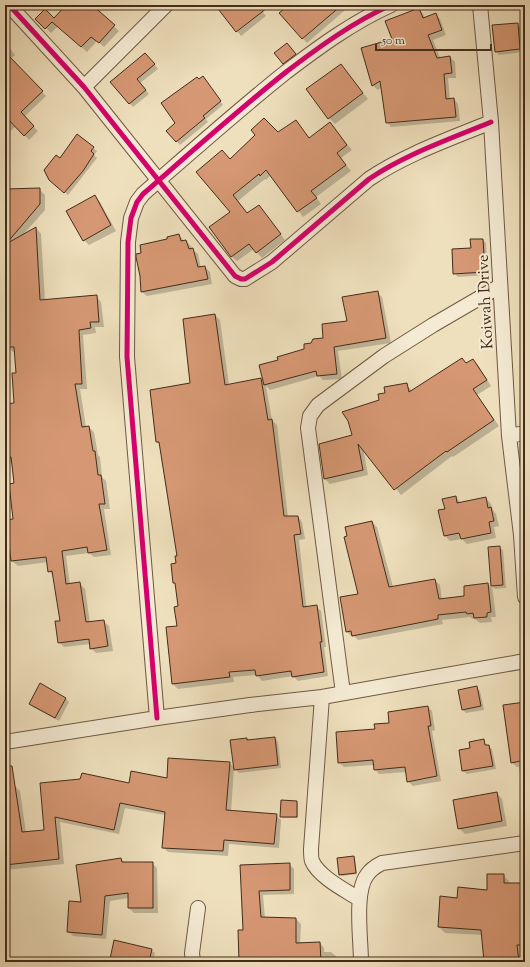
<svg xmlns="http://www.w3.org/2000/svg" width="530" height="967" font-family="'Sorts Mill Goudy',serif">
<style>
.shadow{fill:#0003}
.building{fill:#d69874;stroke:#442c1a}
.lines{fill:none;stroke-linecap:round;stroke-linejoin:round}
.minor-casing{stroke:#6f5943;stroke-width:16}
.minor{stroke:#f5ebd4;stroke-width:14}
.cycleway-casing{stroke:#f5ebd4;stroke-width:8}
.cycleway{stroke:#d6006c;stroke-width:5}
.labels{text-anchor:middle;stroke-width:4;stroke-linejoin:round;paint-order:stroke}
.street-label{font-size:16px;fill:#442c1a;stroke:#f5ebd4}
</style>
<rect width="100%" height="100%" fill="#efe0bd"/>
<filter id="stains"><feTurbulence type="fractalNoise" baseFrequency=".005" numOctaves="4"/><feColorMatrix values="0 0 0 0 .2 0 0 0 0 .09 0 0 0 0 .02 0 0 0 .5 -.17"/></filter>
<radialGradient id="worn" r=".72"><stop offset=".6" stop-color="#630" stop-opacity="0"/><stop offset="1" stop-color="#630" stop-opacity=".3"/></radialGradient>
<!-- shadow -->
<path class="shadow" d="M67,5h24l28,26 -15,16 -7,-6 -10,11 -29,-26 -7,7 -14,-14h17z
M216,5h45l-2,2 7,9 -25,20z
M291,5h60l-44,38 -26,-29z
M419,9l4,5 2,4 10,-4 5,5 6,16 -13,5 7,18 10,-1 5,5 1,16h-8l2,22 4,-1 4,5 2,17 -69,6 -4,-5 -5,-35 -4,3 -5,-4 -11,-38 31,-9z
M517,24l4,3 2,25 -24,3 -4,-4z
M5,42l10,13 -5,4 36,37 -22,21 14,14 -9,9 -13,-14 -11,10z
M289,45l8,11 -12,9 -2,-2z
M149,57l9,12 -18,14 9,11 -16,13 -21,-25z
M341,65l27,34 -33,25 -6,-6z
M199,80l7,1 17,24 -17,14 2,3 -28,23 -13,-14 10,-8z
M296,122l14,17 20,-15 22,26 -11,8 10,13 -35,26 5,7 -18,13 -32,-42 -5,5 -1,-1 -27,22 10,13 11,-8 26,34 -23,18 -8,-9 -17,12 -6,-5 -1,-96 48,-26z
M93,148l4,3 -3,4 3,3 -29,37 -14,-12 6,-24z
M39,189l6,6v15l-22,25 13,-7 5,6 4,67 51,-5 5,6 3,25h-9l1,6 -13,2 4,54h-7l6,38h3l5,5 4,23 2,2 2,20 4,4 4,28h-6l7,46 -17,2 -5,-4 -23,3 4,29 9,-2 6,6 5,34 13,-2 6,5 4,25 -17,2 -5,-5v-4l-27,3 -5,-5 2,-21 -7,-45 -5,-5 -1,-9 -30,4 -6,-5 3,-77 -3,-22 -7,1v-58l10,-1 2,-30 -2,-22h-2l-6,-5 -2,-33v-124z
M95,196l5,6 16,29 -27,14 -5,-5z
M179,235l5,6h2l5,5 1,3 6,5 3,14 4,-1 5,5 2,12 -65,12 -5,-4 26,-52z
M522,235h3v26l-2,-2z
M483,240l3,3 2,32 -30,2 -4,-4 18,-24z
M377,292l5,5 9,46 -53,8 4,28 -19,1 -4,-4 -49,14 -4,-4 6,34 5,5 11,92h10l4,5 3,17 -6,1 7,64 1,3 9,-1 5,5 5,36h-2l4,29 -30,5 -5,-5 -31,5 -5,-6 -24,2 1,5 -56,7 -5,-5 7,-77 -3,-22 -3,-2 4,-26 -17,-112 -4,-3 34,-58 24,-69 5,5 9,65 32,-6 4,4 14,-23 27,-10 6,-6 12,-5 24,-17z
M462,359l5,5 6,-4 5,5 13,21 -14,9 22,31 -46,31 -1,-1 -51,39 -38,-47 5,27 -38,9 -5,-5 -5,-35 33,-8 33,-42 20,-10 6,7z
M456,497l5,6 25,-5 5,6 2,6 3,4 3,12 -5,1 2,11 -29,6 -5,-5 -12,2 -5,-5 1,-26z
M372,522l5,5 16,60 42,-7 5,5 2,15 23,-3 23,-13 4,4 -3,-40 10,-1 4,3 3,38 -11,1 -3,-3 4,31h-5l1,5 -12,1 -5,-4h-2l-3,-2 -28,3 1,4 -85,16 -4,-4 -2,1 -5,-5 12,-37z
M40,685l26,14 3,3 -10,19 -26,-14 -3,-4z
M477,688l3,3 4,19 -18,3 -3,-3 -4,-19z
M525,703v101l-6,-37h-2l-6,-5z
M428,707l4,4 3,19 -3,1 9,50 -28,5 -5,-5 -2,-9 -27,2 -4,-5 -1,-4 -30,2 -5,-5 37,-32z
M275,738l3,4 3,26 -42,5 -5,-5 -3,44 45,3 5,5 -2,28 -50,-4 -1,12 -60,-4 -5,-5 2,-32 -40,-7 -6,26 -59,-12 4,42 -59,6v-83l10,-1 5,5 6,42 19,-2 -4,-47h89l38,-5 61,-16 6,5 12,-29 2,2z
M483,740l4,6 5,3 4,20 -29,5 -4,-3z
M497,793l5,6 5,27 -42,8 -6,-6z
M296,802l2,1v15h-15l-2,-2z
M353,857l2,2 2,15 -15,2 -2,-2z
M121,859l4,4h27l5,5 1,45h-24l-5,-5v-10l-19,3 -4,38 -33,-3 -5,-5 14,-28z
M289,864l5,5v25l-31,1 2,24h31l5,5 -1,20 20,-1 4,5v4h7l5,4v6h-96l4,-31 -3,-65z
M503,875l6,6v3h16v66h-3l1,12h-38l-2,-27 -38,-2 -6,-6 2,-30 17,2 30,-8z
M151,950l4,3 -2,9h-39l-3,-4z"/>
<!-- building -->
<path class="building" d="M66,5h26l23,20 -16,18 -8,-6 -10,10 -29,-25 -7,7 -10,-10 10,-10 9,9z
M215,5h56l-35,27z
M289,5h53l-40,34 -23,-26z
M419,8l4,10 13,-5 6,17 -14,5 9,23 13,-2 2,17 -8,1 2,25 8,-1 2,19 -70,6 -6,-42 -8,5 -11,-38 31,-9 -7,-18z
M518,23l2,26 -25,3 -3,-27z
M287,43l9,11 -13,10 -9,-11z
M5,52l38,39 -22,21 13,14 -10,10 -19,-20z
M145,53l10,11 -18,15 9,11 -17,14 -19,-22z
M341,64l22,29 -35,26 -22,-30z
M203,76l18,25 -18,15 2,2 -29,24 -10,-11 9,-8 -14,-20 36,-26 2,2z
M264,118l14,14 18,-12 13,18 21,-16 17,23 -10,8 9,12 -35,26 6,7 -20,14 -31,-42 -6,6 -1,-2 -26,21 14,18 12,-8 22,29 -25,19 -7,-9 -18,13 -22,-30 21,-15 -34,-40 26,-22 8,9 25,-24 -4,-5z
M77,134l17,13 -3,4 3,3 -11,17 -19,22 -15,-13 -5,-10 12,-15 4,3z
M40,188v16l-34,40 30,-17 4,73 57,-5 2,27h-9l1,6 -12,2 3,54h-7l7,43 7,-1 4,25h2l3,24h3l4,29h-6l8,46 -19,3 -1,-6 -25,4 4,33 14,-2 6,40 18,-2 4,26 -18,3 -1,-10 -31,4 -3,-22h5l-8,-50 -4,1 -2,-15 -35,4 -5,-41 7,-1 -4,-35 5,-1 -3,-26h-6v-53l9,-1 -2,-30h4l-2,-26h-7l-2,-20v-138z
M95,195l16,30 -28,16 -17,-30z
M179,234l2,7 5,-1 3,9 4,-1 5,19 7,-1 3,13 -67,13 -1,-16 -4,-19v-3l5,-1 -1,-8 27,-6v-2z
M470,239h13l2,33 -32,2 -1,-25 19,-1z
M378,291l8,47 -52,9 3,27 -20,2 -1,-5 -52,14 -5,-20 19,-5 -1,-3 27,-8v-5l7,-1 2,-4 10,-1 -1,-14 25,-3 -5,-24z
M215,314l10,71 36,-7 7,42 4,-1 12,97h14l3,18 -7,1 8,63 1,9 14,-2 5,37h-2l4,30 -32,5 -1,-6 -35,5 -1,-6 -26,2 1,5 -58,7 -6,-57 11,-1 -3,-19 4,-1 -3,-23h-2l-2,-19 5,-1 -1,-7h2l-18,-114h-3l-6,-52 40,-7 -7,-64z
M462,358l4,5 7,-4 14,21 -14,9 21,31 -47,32 -1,-1 -52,39 -36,-46 5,26 -39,9 -5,-35 33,-9 -4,-14 -6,-9 37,-12 -1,-6 7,-1 -1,-6 23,-4 2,9z
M456,496l1,7 29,-6 2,11 3,-1 3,14 -5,1 2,11 -30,6 -2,-6 -15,3 -6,-26 7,-1 -3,-10z
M372,521l17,66 46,-8 4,20 25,-3v-10l24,-3 3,29 -4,1v4l-13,1 -1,-5 -6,1 -1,-2 -28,3v4l-86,17 -1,-5 -5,1 -6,-35 18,-3 -14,-57 3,-1 -2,-9z
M500,546l3,39 -12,1 -3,-39z
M40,683l26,15 -11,20 -26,-14z
M477,686l4,20 -19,4 -4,-20z
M525,702v58l-14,3 -8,-58z
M428,706l3,20h-3l9,50 -30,6 -2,-15 -31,3 -1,-10 -35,3 -2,-31 39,-3 -1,-5 15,-1 -1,-11z
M275,737l3,28 -44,5 -4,-30 17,-2v2z
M484,739l1,6h4l4,21 -31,5 -3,-21 11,-2 -1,-6z
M168,758l62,4 -4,48 51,4 -3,30 -50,-4 -1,11 -61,-3 3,-36 -45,-9 -6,27 -59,-13 4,42 -54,6v-99h7l10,66 22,-2 -4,-47 40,-4 2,-6 47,10 2,-12 36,7z
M497,792l5,29 -44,8 -5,-29z
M281,800l16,1v16h-17z
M354,856l2,17 -17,2 -2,-17z
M121,858l1,4h31v46h-25v-15l-23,3 -3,39 -35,-3 2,-31 12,1 -5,-37z
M290,863v27l-31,1 2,26 35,1v25l24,-1 1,20h-82l-1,-32h5l-3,-65z
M487,874h17v9h21v62h-8l2,17h-35l-3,-32 -43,-3 2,-31 17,2 1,-11 29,3z
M114,940l38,9 -3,13h-24l-15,-3z"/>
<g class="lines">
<defs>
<path id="minor" d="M9,5l75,82 151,189 6,3h4l27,-17 97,-83c37,-25 81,-40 122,-57
M480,5l11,117 18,314 12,99 4,62
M84,87l82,-82
M509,436l16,-3
M343,693l-35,-265 2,-12 8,-11 66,-49 49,-31 67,-39
M322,697l-11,152c0,4 0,9 1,12 7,16 33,29 47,38
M157,718l-30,-361 1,-115 3,-24 6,-16 6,-8c47,-41 94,-83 143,-122 33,-25 67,-50 105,-67
M5,742l152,-24 93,-13 72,-8 203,-36
M193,962l-1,-9 6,-45
M361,962c0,-22 -7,-70 6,-87 4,-6 9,-9 15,-12l143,-20"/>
</defs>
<!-- minor casing -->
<use href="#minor" class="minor-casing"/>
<!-- minor -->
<use href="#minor" class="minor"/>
<defs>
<path id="cycleway" d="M9,5l75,82 151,189 6,3h4l27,-17 97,-83c37,-25 81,-40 122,-57
M157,718l-30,-361 1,-115 3,-24 6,-16 6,-8c47,-41 94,-83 143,-122 33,-25 67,-50 105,-67"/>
</defs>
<!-- cycleway casing -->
<use href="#cycleway" class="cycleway-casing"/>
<!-- cycleway -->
<use href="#cycleway" class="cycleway"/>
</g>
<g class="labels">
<!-- street labels -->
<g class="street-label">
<text transform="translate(484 302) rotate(-93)" y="6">Koiwah Drive</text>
</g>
</g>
<!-- margin -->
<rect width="530" height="967" fill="none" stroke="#efe0bd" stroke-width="20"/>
<rect x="6" y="6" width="518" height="955" fill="none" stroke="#442c1a" stroke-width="2"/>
<rect x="10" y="10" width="510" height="947" fill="none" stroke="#442c1a"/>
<!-- scale -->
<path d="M376 44v6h115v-6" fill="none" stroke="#442c1a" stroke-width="2"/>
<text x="382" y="44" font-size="12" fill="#442c1a" stroke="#f5ebd4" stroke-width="3" paint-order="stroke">50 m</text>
<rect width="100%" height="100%" filter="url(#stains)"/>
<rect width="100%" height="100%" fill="url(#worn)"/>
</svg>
